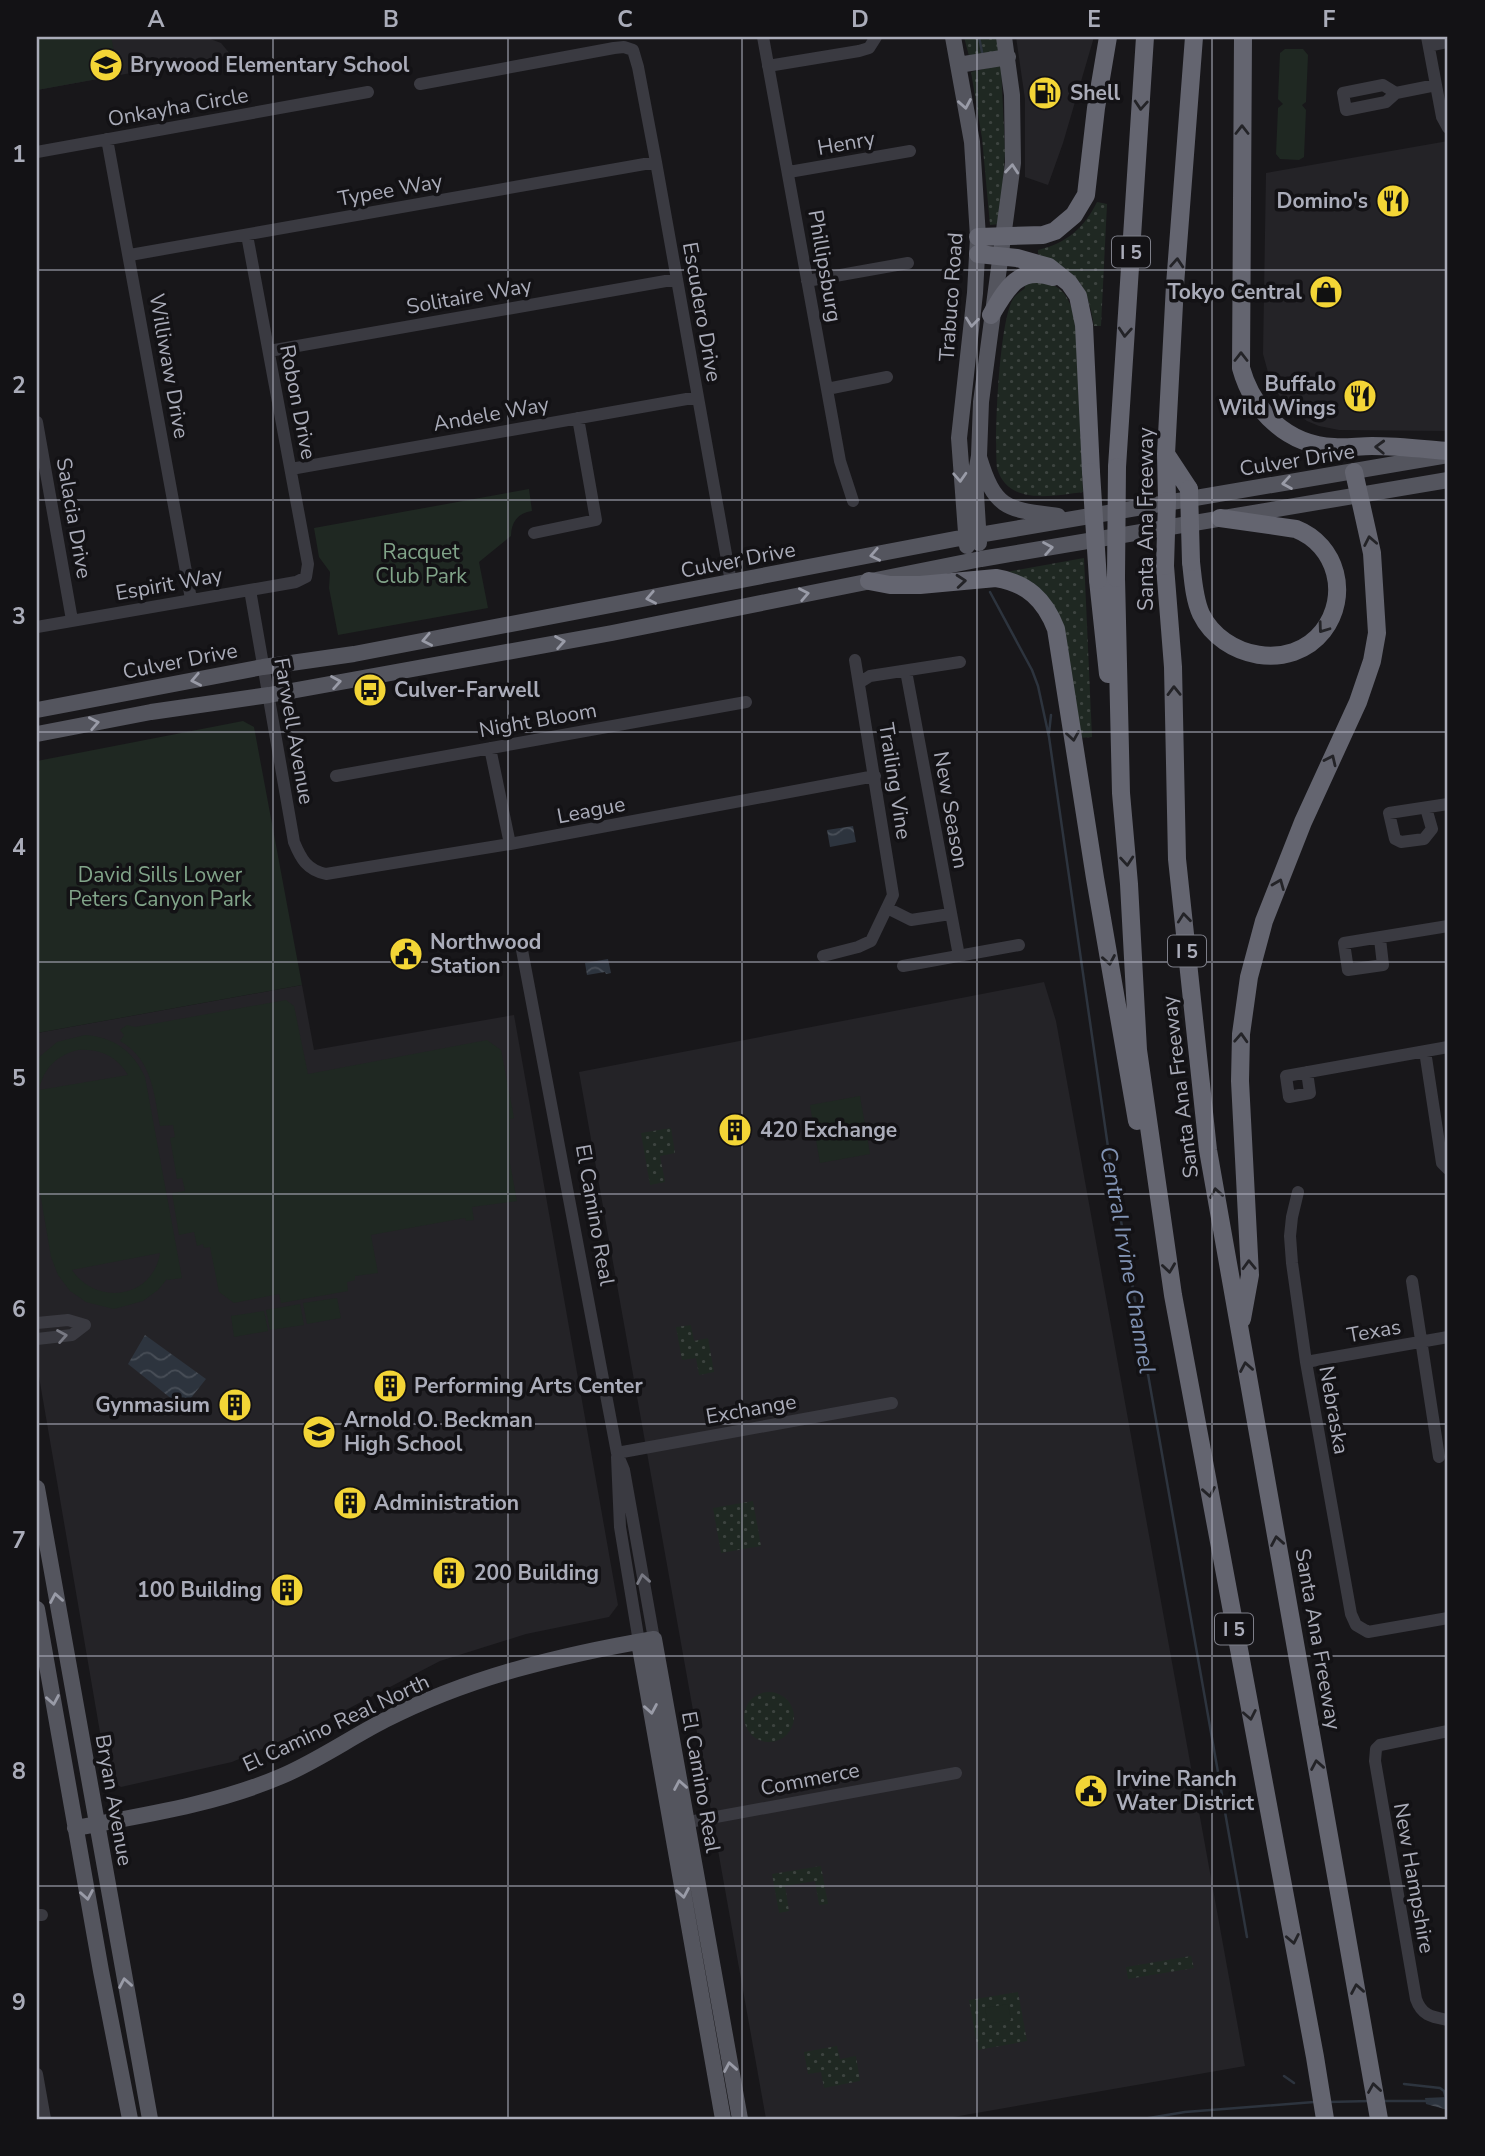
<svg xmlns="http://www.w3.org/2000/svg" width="1485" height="2156" font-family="'Nunito Sans',sans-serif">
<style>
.built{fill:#242327}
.grass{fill:url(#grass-dots)}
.park{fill:#1f2822;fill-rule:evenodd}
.water{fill:url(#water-waves)}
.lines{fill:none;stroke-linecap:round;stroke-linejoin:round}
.stream{stroke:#2d343e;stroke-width:2.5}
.minor{stroke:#3a3a41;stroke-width:12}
.major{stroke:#54555e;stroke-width:16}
.highway{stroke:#646570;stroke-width:18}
.highway-bridge{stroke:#646570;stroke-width:18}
.oneway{stroke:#999ba7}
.oneway2{stroke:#232327}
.oneway3{stroke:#787983}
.grid{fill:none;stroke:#aaacb9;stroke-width:2;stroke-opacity:0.55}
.labels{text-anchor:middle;stroke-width:7;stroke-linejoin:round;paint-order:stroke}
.shield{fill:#131215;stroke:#7d7e88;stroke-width:2}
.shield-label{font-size:19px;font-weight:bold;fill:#aaacb9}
.poi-label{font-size:21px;font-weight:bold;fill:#aaacb9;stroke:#131215;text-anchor:start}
.street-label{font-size:21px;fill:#aaacb9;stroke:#131215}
.park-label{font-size:21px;fill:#81a489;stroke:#131215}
.water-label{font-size:23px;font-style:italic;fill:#8193b4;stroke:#131215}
.neatline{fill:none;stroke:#aaacb9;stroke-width:2.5}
.grid-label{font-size:23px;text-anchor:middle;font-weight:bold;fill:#aaacb9}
</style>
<defs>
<pattern id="grass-dots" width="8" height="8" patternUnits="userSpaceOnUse" patternTransform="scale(1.75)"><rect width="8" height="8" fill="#1f2822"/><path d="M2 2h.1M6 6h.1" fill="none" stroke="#3d4440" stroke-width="1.8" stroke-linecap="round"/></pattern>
<pattern id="water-waves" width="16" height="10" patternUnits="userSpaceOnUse" patternTransform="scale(1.75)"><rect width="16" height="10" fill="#2d343e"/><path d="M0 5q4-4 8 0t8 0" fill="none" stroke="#494f58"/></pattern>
</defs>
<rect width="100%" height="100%" fill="#18171a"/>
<!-- built -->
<path class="built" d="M37,37h168l16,6 10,12 -194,35z
M1016,37h78l-31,106 -15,42 -23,-8v-78z
M1448,141v290l-109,-1 -20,-4 -12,-5 -14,-10 -14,-16 -10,-19 -6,-22 3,-181z
M1044,982l12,39 189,1045 -303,53h-176l-187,-1047z
M302,985l12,65 200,-35 104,590 -9,12 -83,17 -86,27 -127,66 -81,35 -111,25 -13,-8 -71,-414v-332z"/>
<!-- grass -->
<path class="grass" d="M964,37h33l2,14 -30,5z
M1001,65l4,87 -5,72 -10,1 -8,-87 -11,-66z
M1097,202l10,2 -6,122h-7c-7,-43 -16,-54 -56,-72v-4c29,-7 46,-22 59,-48z
M1030,281c31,0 39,13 46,42l7,169c-30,4 -75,14 -86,-24 -3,-29 2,-146 16,-169 3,-5 9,-8 12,-11l-1,-4z
M1084,558l8,179 -13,1 -16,-102 -57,-64z
M671,1128l4,25 -15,3 5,26 -15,3 -9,-52z
M691,1325l3,16 14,-3 6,34 -15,3 -3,-17 -14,2 -6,-33z
M753,1501l8,45 -40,7 -8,-45z
M744 1717a25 25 0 1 1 50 0a25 25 0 1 1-50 0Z
M821,1866l7,38 -9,1 -4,-24 -30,5 4,25 -10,2 -7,-39z
M1191,1956l3,12 -66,11 -2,-12z
M1018,1992l9,49 -49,9 -9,-50z
M837,2046l3,13 16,-3 4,25 -36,7 -3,-16 -13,2 -4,-22z"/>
<!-- park -->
<path class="park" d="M37,37h74l8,38 -82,15z
M1285,49h18l5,6 -2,47 -4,3 4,5 -2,47 -5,3 -19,-1 -4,-5 2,-46 5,-4 -5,-5 2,-46z
M529,489l3,22c-14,2 -21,11 -21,25l-32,26 9,46 -150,27 -9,-47 1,-16 -11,-15 -5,-29z
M243,721l11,6 48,258 -265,48v-272z
M286,1000l8,6 14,68 179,-34 14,10 13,68 -4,1v45l7,37 -45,6 2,13 -8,1 -1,-3 -94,17 7,38 -23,3v4l-8,2 1,9 -67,12 -2,-9 -45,9 -15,-11 -9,-45 -6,1 -1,-4 -6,2 -3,-14 -15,3 -7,-42 13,-2 -3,-13 -5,1 -7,-41 5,-1 -2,-12 -13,1c-6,-33 -8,-67 -40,-85l4,-6 -4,-5 7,-5 8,2z
M85,1035c29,2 48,16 60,42l37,201 -14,2 -1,-1 -9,11 -15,11 -29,8 -28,-7 -16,-11 -12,-16 -7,-18 -14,-82v-116l20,-17zM78,1050c21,-2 39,6 50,25l-89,15c4,-21 18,-35 39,-40zM160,1253c-7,46 -64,53 -88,17z
M860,1096l10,58 -50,9 -10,-58z
M337,1298l4,20 -34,6 -4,-21z
M300,1304l4,21 -34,5 -4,-20z
M264,1311l4,20 -34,6 -3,-21z
M1008,2004l3,16 -23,4 -3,-16z"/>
<!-- water -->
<path class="water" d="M853,826l3,16 -26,5 -3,-17z
M608,959l3,14 -5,1 -1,-2 -18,3 -2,-12z
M145,1335l61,44 -23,29 -55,-44z
M1448,2097v13l-22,-6 -1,-6z"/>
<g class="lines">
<!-- stream -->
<path class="stream" d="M979,37l3,15
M990,592l42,78 6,16 11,51 59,410 139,790
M1049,733l2,-18
M1284,2076l10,7
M1404,2084l36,4 4,3 2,8
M1384,2101h45
M1328,2102l42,-1
M1143,2119l42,-7 129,-10"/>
<!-- minor -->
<path class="minor" d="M763,37l77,424 13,40
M1427,37l15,80 6,11
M1429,46l19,-4
M768,66l91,-15 10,-3 7,-11
M420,84l194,-36 10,-1 9,3 5,17 18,95 75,420
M1396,93l-13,-8 -40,8 3,17 40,-8 10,-9 40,-8
M107,139l84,460
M37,152l331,-60
M789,172l121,-21
M130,255l526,-93
M807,281l101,-18
M269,351l408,-72
M827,389l60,-12
M37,422l35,198
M291,469l407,-72
M534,533l62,-13 -18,-102
M250,590l44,252c7,17 13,28 32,32l184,-30 365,-68
M37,627l259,-45 10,-5 2,-13 -61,-329
M906,671l53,285
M859,683l11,-7 90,-14
M490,748l20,96
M336,776l410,-74
M1426,808l6,21 -8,10 -23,3 -6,-3 -6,-26 59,-9
M889,909l22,11 39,-6
M1380,939l3,26 -35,5 -4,-27 104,-17
M522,950l95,503 7,17 30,169
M823,956l35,-9 13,-6 22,-46 -38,-235
M903,966l116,-21
M1425,1051l17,112 6,6
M1307,1072l3,21 -21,4 -3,-21 162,-29
M1298,1192l-6,25 -2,19 2,27 14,99 45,252 5,11 12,7 80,-14
M1412,1281l27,176
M37,1323l31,-3 17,5
M37,1339l35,-4 13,-10
M1306,1362l142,-25
M617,1453l275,-50
M617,1457l3,70 19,115
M1448,1731l-68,14 -4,4 -1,12 41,238c6,17 16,18 32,21
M678,1824l278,-51
M37,1915h5
M37,2074l8,45"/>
<!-- major -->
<path class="major" d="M953,37l19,105 6,95 -3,56 -16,145 8,108
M958,65l50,-8
M979,457c16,53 28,52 79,59
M979,543l-4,-65 4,-22 2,-54 32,-239 -1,-68 -8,-58
M37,710l226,-43 91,-13 601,-115 493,-84
M37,734l114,-22 118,-17 343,-62 369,-74 467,-79
M37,1488l113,631
M37,1609l64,362 29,148
M639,1642l84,477
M75,1828c69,-13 142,-24 207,-52 35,-15 68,-38 103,-56 84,-43 176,-65 269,-81l86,480"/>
<!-- highway -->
<path class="highway" d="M1243,37l-2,331c12,43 46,77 93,79 12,1 25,-1 38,-1 25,0 51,3 76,5
M978,237l65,-2 12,-4 19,-16 12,-20 10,-87 12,-71
M978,254l39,4 32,9 20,16 9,13 6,29 7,147
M991,315c15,-26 28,-50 62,-38
M1166,454l23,35
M1117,467l28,-430
M1167,501l-1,-47 9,-169 19,-248
M1191,562c2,17 3,37 10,52 22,45 90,58 122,17 27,-35 14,-86 -27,-102l-76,-11
M1165,566l8,101 4,192 31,291 171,969
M1116,578l5,215 8,91 9,166 35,245 142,762 10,62
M1098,580l10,94
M869,581l21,4h30l76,-7c31,5 49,22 60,51l39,249 42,243
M1242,1319l8,-44 -10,-194 1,-47 8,-57 15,-56 39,-99 55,-120 14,-41 5,-28 -5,-80 -18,-81"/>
<!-- highway-bridge -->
<path class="highway-bridge" d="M1091,472l7,108
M1189,489l2,73
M1165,566l2,-65
M1116,578l1,-111"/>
</g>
<!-- one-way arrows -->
<defs><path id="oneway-chevron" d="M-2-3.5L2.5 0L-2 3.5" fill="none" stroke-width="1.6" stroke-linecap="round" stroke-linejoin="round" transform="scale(1.75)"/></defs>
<g class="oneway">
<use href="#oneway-chevron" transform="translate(965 104) rotate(80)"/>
<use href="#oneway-chevron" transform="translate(1012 169) rotate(-85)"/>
<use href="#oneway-chevron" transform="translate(972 322) rotate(96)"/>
<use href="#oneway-chevron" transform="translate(960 477) rotate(87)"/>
<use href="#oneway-chevron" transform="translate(1287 483) rotate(171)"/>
<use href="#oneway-chevron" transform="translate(1048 548) rotate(-10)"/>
<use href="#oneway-chevron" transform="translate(875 555) rotate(169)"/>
<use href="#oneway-chevron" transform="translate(804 594) rotate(-11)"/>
<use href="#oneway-chevron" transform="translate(651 598) rotate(169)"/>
<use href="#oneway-chevron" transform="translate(427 640) rotate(169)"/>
<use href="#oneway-chevron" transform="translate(560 642) rotate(-10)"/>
<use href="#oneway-chevron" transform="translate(196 680) rotate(169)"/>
<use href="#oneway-chevron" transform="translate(336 682) rotate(-10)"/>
<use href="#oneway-chevron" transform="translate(94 723) rotate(-11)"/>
<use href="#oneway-chevron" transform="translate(56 1598) rotate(-100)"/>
<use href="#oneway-chevron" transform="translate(53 1700) rotate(80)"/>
<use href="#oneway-chevron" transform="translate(651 1709) rotate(80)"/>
<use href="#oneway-chevron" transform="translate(680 1785) rotate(-100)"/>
<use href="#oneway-chevron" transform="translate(683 1893) rotate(80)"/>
<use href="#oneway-chevron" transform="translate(87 1895) rotate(80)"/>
<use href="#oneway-chevron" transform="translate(125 1983) rotate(-100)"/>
<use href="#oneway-chevron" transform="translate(730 2067) rotate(-100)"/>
</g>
<g class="oneway2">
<use href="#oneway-chevron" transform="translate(1141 105) rotate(94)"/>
<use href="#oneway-chevron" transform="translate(1242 130) rotate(-90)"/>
<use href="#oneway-chevron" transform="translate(1177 263) rotate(-86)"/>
<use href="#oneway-chevron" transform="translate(1125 332) rotate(94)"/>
<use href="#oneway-chevron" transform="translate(1241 357) rotate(-90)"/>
<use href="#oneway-chevron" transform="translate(1380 447) rotate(-178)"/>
<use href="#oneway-chevron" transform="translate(1370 541) rotate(-101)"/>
<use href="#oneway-chevron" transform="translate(961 581) rotate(-5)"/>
<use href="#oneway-chevron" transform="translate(1323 628) rotate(126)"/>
<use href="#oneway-chevron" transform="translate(1174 691) rotate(-91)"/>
<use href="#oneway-chevron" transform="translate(1073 736) rotate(81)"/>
<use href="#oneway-chevron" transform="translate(1331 760) rotate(-65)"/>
<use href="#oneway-chevron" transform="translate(1127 861) rotate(85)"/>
<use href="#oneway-chevron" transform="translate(1279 884) rotate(-68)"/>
<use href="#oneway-chevron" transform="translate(1184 918) rotate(-96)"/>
<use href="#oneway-chevron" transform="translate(1109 960) rotate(80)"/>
<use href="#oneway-chevron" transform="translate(1241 1038) rotate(-87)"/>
<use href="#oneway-chevron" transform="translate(1216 1193) rotate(-100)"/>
<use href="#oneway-chevron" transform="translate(1249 1265) rotate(-92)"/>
<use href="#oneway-chevron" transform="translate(1169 1268) rotate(82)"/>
<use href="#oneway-chevron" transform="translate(1246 1367) rotate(-100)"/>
<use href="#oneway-chevron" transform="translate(1209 1492) rotate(80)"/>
<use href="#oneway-chevron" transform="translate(1277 1541) rotate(-100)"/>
<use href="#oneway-chevron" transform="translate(1250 1715) rotate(79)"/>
<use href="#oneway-chevron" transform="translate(1317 1765) rotate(-100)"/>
<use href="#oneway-chevron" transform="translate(1293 1939) rotate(79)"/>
<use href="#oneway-chevron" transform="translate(1357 1989) rotate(-100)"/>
<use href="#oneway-chevron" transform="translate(1374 2088) rotate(-99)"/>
</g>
<g class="oneway3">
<use href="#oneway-chevron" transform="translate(62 1336) rotate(-10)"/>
<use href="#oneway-chevron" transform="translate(643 1579) rotate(-100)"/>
</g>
<!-- grid -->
<path class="grid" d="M273,37v2082M508,37v2082M742,37v2082M977,37v2082M1212,37v2082M37,270h1411M37,500h1411M37,732h1411M37,962h1411M37,1194h1411M37,1424h1411M37,1656h1411M37,1886h1411"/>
<!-- icons -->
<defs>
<symbol id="school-disc" viewBox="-11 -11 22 22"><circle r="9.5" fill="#f3d536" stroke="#131215"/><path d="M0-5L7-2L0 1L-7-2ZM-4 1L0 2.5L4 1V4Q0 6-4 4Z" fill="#111"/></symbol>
<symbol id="fuel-disc" viewBox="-11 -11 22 22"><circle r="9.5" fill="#f3d536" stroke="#131215"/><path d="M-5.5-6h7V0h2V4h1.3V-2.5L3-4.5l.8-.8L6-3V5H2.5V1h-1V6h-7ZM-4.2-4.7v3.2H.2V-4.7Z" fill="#111"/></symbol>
<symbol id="restaurant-disc" viewBox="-11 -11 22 22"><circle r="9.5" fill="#f3d536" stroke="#131215"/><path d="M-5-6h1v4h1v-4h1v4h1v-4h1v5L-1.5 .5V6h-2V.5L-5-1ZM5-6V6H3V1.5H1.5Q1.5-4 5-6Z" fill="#111"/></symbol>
<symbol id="shop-disc" viewBox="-11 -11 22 22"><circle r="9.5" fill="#f3d536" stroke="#131215"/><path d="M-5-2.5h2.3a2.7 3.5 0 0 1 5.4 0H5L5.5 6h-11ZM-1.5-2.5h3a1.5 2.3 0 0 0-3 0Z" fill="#111"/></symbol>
<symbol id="bus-disc" viewBox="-11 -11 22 22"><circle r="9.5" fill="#f3d536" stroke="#131215"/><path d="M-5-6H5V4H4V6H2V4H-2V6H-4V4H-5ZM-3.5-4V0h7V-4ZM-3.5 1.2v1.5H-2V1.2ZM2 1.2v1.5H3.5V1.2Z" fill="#111"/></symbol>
<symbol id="civic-disc" viewBox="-11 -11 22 22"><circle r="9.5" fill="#f3d536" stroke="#131215"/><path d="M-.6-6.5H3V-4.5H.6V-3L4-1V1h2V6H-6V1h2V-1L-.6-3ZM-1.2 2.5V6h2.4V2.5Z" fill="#111"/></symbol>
<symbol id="building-disc" viewBox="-11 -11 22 22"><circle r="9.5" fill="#f3d536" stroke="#131215"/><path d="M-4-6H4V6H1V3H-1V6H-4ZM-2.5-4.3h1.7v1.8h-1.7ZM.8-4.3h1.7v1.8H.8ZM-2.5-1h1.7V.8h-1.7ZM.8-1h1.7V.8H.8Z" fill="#111"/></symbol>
</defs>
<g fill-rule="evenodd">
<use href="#school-disc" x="87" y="46" width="38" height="38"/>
<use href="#fuel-disc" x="1026" y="74" width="38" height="38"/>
<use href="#restaurant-disc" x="1374" y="182" width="38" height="38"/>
<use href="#shop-disc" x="1307" y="273" width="38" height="38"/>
<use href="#restaurant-disc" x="1341" y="377" width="38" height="38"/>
<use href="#bus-disc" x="351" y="671" width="38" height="38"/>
<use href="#civic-disc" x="387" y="935" width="38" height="38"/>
<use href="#building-disc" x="716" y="1111" width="38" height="38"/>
<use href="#building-disc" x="371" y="1367" width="38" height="38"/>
<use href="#building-disc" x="216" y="1386" width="38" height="38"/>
<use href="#school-disc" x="300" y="1413" width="38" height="38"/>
<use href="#building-disc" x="331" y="1484" width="38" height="38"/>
<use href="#building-disc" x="430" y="1554" width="38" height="38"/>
<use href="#building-disc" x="268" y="1571" width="38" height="38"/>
<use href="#civic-disc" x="1072" y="1772" width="38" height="38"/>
</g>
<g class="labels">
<!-- shield labels -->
<g class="shield">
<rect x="1112" y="236.5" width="38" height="31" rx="5"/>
<rect x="1168" y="935.5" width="38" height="31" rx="5"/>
<rect x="1215" y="1613.5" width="38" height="31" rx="5"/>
</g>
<g class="shield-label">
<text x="1131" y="259">I 5</text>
<text x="1187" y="958">I 5</text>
<text x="1234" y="1636">I 5</text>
</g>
<!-- poi labels -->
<g class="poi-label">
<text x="130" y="72">Brywood Elementary School</text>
<text x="1070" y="100">Shell</text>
<text x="1368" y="208" text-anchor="end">Domino's</text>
<text x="1302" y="299" text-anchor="end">Tokyo Central</text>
<text x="1336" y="391" text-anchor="end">Buffalo<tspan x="1336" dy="24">Wild Wings</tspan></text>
<text x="394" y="697">Culver-Farwell</text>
<text x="430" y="949">Northwood<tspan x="430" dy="24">Station</tspan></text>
<text x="760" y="1137">420 Exchange</text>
<text x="414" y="1393">Performing Arts Center</text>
<text x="210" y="1412" text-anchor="end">Gynmasium</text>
<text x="344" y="1427">Arnold O. Beckman<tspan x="344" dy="24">High School</tspan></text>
<text x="374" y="1510">Administration</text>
<text x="474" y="1580">200 Building</text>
<text x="262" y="1597" text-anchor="end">100 Building</text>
<text x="1116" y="1786">Irvine Ranch<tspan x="1116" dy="24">Water District</tspan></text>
</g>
<!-- street labels -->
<g class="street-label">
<text transform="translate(178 107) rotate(-10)" y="7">Onkayha Circle</text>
<text transform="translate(846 143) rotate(-10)" y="7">Henry</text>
<text transform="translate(390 190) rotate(-10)" y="7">Typee Way</text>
<text transform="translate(825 266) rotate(80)" y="7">Phillipsburg</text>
<text transform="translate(469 296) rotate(-10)" y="7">Solitaire Way</text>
<text transform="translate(951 297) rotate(-86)" y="7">Trabuco Road</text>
<text transform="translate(702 312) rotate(80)" y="7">Escudero Drive</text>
<text transform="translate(169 366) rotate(80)" y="7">Williwaw Drive</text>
<text transform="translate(298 402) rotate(79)" y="7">Robon Drive</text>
<text transform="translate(491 414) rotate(-10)" y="7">Andele Way</text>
<text transform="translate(1297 460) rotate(-9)" y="7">Culver Drive</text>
<text transform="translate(74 518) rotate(80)" y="7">Salacia Drive</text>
<text transform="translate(1146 519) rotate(-90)" y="7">Santa Ana Freeway</text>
<text transform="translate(738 560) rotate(-11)" y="7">Culver Drive</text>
<text transform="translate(169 584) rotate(-10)" y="7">Espirit Way</text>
<text transform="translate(180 661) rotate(-11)" y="7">Culver Drive</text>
<text transform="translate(538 720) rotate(-10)" y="7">Night Bloom</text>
<text transform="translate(294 731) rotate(80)" y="7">Farwell Avenue</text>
<text transform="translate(895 781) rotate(81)" y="7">Trailing Vine</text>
<text transform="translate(591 810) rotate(-11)" y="7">League</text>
<text transform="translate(951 810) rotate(80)" y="7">New Season</text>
<text transform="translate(1180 1087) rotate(-97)" y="7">Santa Ana Freeway</text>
<text transform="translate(595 1215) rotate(80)" y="7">El Camino Real</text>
<text transform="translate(1374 1331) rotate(-10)" y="7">Texas</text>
<text transform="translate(751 1409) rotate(-10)" y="7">Exchange</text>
<text transform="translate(1334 1410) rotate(80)" y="7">Nebraska</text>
<text transform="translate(1318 1639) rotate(80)" y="7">Santa Ana Freeway</text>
<text transform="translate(336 1723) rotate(-25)" y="7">El Camino Real North</text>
<text transform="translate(810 1779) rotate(-11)" y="7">Commerce</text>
<text transform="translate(701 1782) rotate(80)" y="7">El Camino Real</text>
<text transform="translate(114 1800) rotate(80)" y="7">Bryan Avenue</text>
<text transform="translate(1414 1878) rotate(80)" y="7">New Hampshire</text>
</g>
<!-- park labels -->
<g class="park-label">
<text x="421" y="559">Racquet<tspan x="421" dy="24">Club Park</tspan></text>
<text x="160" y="882">David Sills Lower<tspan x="160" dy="24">Peters Canyon Park</tspan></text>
</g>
<!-- water labels -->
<g class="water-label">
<text transform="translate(1128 1260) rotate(80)" y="8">Central Irvine Channel</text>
</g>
</g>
<!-- border -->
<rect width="1485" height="2156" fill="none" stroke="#131215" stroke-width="77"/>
<rect x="38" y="38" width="1408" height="2080" class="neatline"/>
<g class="grid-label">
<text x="156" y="27">A</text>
<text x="391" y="27">B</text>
<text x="625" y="27">C</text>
<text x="860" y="27">D</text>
<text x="1094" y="27">E</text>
<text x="1329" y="27">F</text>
<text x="19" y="162">1</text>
<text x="19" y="393">2</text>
<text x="19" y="624">3</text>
<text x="19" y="855">4</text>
<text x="19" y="1086">5</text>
<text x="19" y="1317">6</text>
<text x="19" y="1548">7</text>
<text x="19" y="1779">8</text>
<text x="19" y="2010">9</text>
</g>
</svg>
